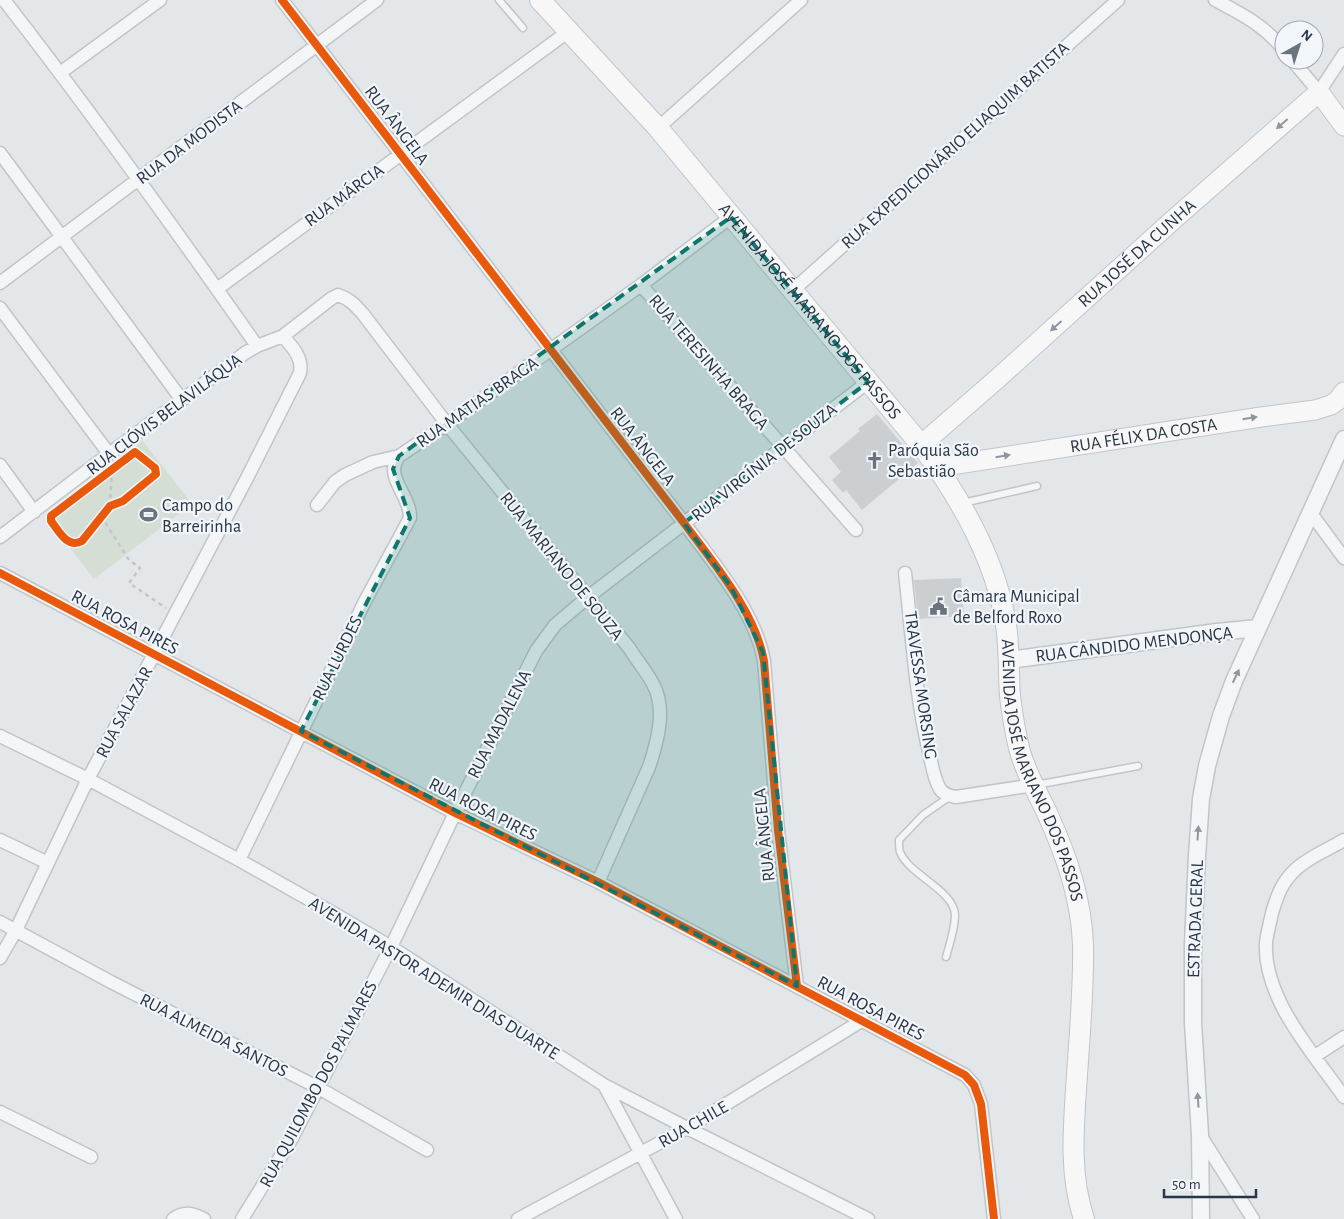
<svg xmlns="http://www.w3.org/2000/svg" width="1344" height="1219" font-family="'Alegreya Sans',sans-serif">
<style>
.green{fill:#d5ded4}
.building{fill:#cccfd2}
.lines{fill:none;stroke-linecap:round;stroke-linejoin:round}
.service-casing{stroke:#c2c5c8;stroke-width:9}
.minor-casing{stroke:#c2c5c8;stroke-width:15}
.tertiary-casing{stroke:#c2c5c8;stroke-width:19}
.secondary-casing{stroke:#c2c5c8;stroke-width:21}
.primary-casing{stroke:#c0c4c8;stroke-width:22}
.path{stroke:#c2c6ca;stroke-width:2.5;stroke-dasharray:4 4;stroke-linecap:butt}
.service{stroke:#f3f5f6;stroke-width:6}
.minor{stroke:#f3f5f6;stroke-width:12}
.tertiary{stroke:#f3f5f6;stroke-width:16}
.secondary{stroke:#f7f7f8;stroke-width:19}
.primary{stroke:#f7f7f8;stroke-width:20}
.cycleway-casing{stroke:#f2f5f9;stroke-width:11}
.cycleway{stroke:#e8590c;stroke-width:8}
.oneway{fill:#90969f}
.oneway2{fill:#8e969e}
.marked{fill:#0f766e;fill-opacity:0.2;stroke:#0f766e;stroke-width:4;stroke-dasharray:10 6;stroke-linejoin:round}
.labels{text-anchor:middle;stroke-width:4.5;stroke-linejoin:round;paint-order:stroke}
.street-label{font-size:18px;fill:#283646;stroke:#f2f5f9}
.poi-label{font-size:18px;fill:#283646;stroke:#f2f5f9;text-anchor:start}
</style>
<rect width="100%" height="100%" fill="#e4e7ea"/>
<!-- green -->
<path class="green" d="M142,440l50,64 -98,75 -49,-64z"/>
<!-- building -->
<path class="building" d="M877,414l41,49 -56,47 -16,-20 -3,3 -11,-13 9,-8 -12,-15 31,-26 -2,-2z
M961,578l3,38 -46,3 -4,-39z"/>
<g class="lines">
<defs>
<path id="service" d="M499,0l24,28
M963,503l74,-17
M1036,785l102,-19
M946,957c4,-14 9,-29 9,-42 -1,-25 -46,-40 -55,-63 -1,-3 -1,-8 -1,-12l24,-25 26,-18"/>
<path id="minor" d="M4,0c88,113 171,229 253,346
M282,0l402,523c30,41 71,88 80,138l14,169 19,156
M1215,0c28,15 48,24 69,50
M1292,60l27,32 25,-38
M60,73l100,-73
M658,128l143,-128
M0,153l182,247
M0,283l377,-283
M641,285l215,245
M217,289l352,-258
M792,291l326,-291
M0,308l109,146
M0,465l34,47
M317,505l18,-23 10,-7 28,-13 26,-6 48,-32 194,-139 90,-68
M1310,512l34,46
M0,537l109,-83 136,-101 12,-7 26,-10 49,-38 6,-3c12,4 18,11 25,19l84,110 183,225c7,12 17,23 23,35 14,25 4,59 -4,83l-51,115
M0,573l455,240 143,69 367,193 9,10 7,19 13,115
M905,573c7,60 10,123 25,183 2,10 4,23 10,33 4,6 10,7 16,8l78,-12
M0,736l88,43 151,81 101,57 51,30 213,138 83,43 181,91
M0,840l48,23
M1344,840c-15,9 -37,18 -49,30 -13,12 -18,26 -23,43 -2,10 -5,20 -6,30 -3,56 48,111 78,154
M239,860l126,-259 45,-83c1,-23 -27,-41 -11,-62
M0,922l111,60 206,105 110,63
M0,958l16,-28 72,-151 159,-301 53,-105c3,-16 -8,-26 -17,-37
M1315,1056l29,-19
M604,1085l72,134
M0,1112l91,45
M1200,1135l53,84
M173,1219c11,-8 19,-6 31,0
M242,1219l50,-81 99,-191 64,-134 81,-162 19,-26 33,-28 280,-215
M518,1219l169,-91 176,-108"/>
<path id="tertiary" d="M1009,660l208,-28 41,-4
M1201,1219l-1,-84 -7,-112v-79l4,-88 4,-57 6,-33 14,-50 13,-35 110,-242"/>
<g id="secondary">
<path id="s1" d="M921,445l76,-66 176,-159 146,-128 25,34"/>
<path id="s2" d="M938,467l323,-50 54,-7 16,-5 7,-5 6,-8"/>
</g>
<g id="primary">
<path id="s3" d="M540,0l118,128 263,317c38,51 73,111 84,174 5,26 3,51 5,77 2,17 5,35 9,52 6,24 19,45 29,67 19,42 33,83 35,129 1,48 -4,98 -7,146 -3,44 -6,87 8,129"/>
</g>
</defs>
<!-- service casing -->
<use href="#service" class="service-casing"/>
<!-- minor casing -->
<use href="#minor" class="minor-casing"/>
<!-- tertiary casing -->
<use href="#tertiary" class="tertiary-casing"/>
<!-- secondary casing -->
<use href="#secondary" class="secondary-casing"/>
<!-- primary casing -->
<use href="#primary" class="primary-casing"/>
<!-- path -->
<path class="path" d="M110,506l2,-39
M101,516l28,44 11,8 -11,15 37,25
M962,597l20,-3"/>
<!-- service -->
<use href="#service" class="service"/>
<!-- minor -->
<use href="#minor" class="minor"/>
<!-- tertiary -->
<use href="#tertiary" class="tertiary"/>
<!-- secondary -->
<use href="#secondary" class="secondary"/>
<!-- primary -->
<use href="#primary" class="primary"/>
<defs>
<path id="cycleway" d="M282,0l402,523c30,41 71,88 80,138l14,169 19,156
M135,452l20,16 1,6 -33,27 -13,5 -28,35c-15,8 -23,-10 -31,-20v-5z
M0,573l455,240 143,69 367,193 9,10 7,19 13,115"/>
</defs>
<!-- cycleway casing -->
<use href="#cycleway" class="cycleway-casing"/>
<!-- cycleway -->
<use href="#cycleway" class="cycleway"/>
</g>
<!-- one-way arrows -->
<defs><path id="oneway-solid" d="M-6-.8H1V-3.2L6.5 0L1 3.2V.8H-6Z" transform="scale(1.25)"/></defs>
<g class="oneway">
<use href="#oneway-solid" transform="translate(1282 124) rotate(139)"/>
<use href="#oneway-solid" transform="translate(1056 326) rotate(138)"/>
<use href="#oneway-solid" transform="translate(1250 418) rotate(-9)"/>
<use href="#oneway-solid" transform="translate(1003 456) rotate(-9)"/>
</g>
<g class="oneway2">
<use href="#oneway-solid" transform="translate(1236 676) rotate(-65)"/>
<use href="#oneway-solid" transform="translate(1198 833) rotate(-86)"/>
<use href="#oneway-solid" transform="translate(1198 1100) rotate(-94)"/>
</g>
<!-- marked area -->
<path class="marked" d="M731,217l137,165 -184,141 47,64 32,65 34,334 -496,-255 109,-213 -17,-49 6,-13z"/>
<!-- icons -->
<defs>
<symbol id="church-bare" viewBox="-9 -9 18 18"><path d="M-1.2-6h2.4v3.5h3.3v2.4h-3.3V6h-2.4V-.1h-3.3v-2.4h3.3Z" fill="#6a747f" stroke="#f2f5f9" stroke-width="2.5" paint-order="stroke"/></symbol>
<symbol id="stadium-bare" viewBox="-9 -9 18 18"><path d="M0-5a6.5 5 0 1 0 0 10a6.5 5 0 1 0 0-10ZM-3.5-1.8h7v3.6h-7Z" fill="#6a747f" stroke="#f2f5f9" stroke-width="2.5" paint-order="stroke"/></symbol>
<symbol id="civic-bare" viewBox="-9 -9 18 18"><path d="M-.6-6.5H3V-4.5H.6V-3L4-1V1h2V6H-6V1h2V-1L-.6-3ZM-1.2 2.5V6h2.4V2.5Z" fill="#6a747f" stroke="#f2f5f9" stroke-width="2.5" paint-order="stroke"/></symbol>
</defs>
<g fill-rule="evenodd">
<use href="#church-bare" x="862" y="448" width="25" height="25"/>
<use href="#stadium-bare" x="136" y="502" width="25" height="25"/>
<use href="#civic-bare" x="926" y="594" width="25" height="25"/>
</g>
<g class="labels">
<!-- street labels -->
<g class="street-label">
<text transform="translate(397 125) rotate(53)" y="6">RUA ÂNGELA</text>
<text transform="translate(189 142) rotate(-37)" y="6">RUA DA MODISTA</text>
<text transform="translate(955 145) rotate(-42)" y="6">RUA EXPEDICIONÁRIO ELIAQUIM BATISTA</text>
<text transform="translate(344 195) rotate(-36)" y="6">RUA MÁRCIA</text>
<text dy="6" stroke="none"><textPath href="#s1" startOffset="289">RUA JOSÉ DA CUNHA</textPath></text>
<text dy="6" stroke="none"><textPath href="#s3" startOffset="412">AVENIDA JOSÉ MARIANO DOS PASSOS</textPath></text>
<text transform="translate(709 362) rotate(49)" y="6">RUA TERESINHA BRAGA</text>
<text transform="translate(477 402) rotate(-35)" y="6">RUA MATIAS BRAGA</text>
<text transform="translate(164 414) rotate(-37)" y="6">RUA CLÓVIS BELAVILÁQUA</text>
<text dy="6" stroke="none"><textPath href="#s2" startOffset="208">RUA FÉLIX DA COSTA</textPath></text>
<text transform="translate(643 446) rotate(52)" y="6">RUA ÂNGELA</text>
<text transform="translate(764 462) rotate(-38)" y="6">RUA VIRGÍNIA DE SOUZA</text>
<text transform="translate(562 566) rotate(51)" y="6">RUA MARIANO DE SOUZA</text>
<text transform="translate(125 622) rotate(28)" y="6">RUA ROSA PIRES</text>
<text transform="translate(1134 644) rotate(-7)" y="6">RUA CÂNDIDO MENDONÇA</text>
<text transform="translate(337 658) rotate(-64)" y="6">RUA LURDES</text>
<text transform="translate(921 685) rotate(82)" y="6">TRAVESSA MORSING</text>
<text transform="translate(124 712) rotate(-62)" y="6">RUA SALAZAR</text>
<text transform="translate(499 724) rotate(-63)" y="6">RUA MADALENA</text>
<text dy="6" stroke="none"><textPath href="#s3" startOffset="938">AVENIDA JOSÉ MARIANO DOS PASSOS</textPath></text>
<text transform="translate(483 809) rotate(27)" y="6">RUA ROSA PIRES</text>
<text transform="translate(764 835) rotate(-96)" y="6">RUA ÂNGELA</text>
<text transform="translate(1195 919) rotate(-88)" y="6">ESTRADA GERAL</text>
<text transform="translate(434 978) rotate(32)" y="6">AVENIDA PASTOR ADEMIR DIAS DUARTE</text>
<text transform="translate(871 1008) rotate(28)" y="6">RUA ROSA PIRES</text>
<text transform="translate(214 1035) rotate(27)" y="6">RUA ALMEIDA SANTOS</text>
<text transform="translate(318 1084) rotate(-62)" y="6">RUA QUILOMBO DOS PALMARES</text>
<text transform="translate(693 1124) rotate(-30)" y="6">RUA CHILE</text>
</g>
<!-- poi labels -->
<g class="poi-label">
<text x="888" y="456">Paróquia São<tspan x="888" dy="21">Sebastião</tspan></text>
<text x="162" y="511">Campo do<tspan x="162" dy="21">Barreirinha</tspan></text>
<text x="953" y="602">Câmara Municipal<tspan x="953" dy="21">de Belford Roxo</tspan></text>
</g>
</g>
<!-- north arrow -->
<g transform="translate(1299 45) rotate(39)"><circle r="24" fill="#f2f5f9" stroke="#a1a9b1"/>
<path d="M0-4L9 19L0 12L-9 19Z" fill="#6a747f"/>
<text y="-8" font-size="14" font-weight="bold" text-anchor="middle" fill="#283646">N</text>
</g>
<!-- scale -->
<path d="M1164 1189v8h92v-8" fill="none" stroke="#283646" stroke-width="2.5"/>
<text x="1172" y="1189" font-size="15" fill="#283646" stroke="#f2f5f9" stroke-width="4" paint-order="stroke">50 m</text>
</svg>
